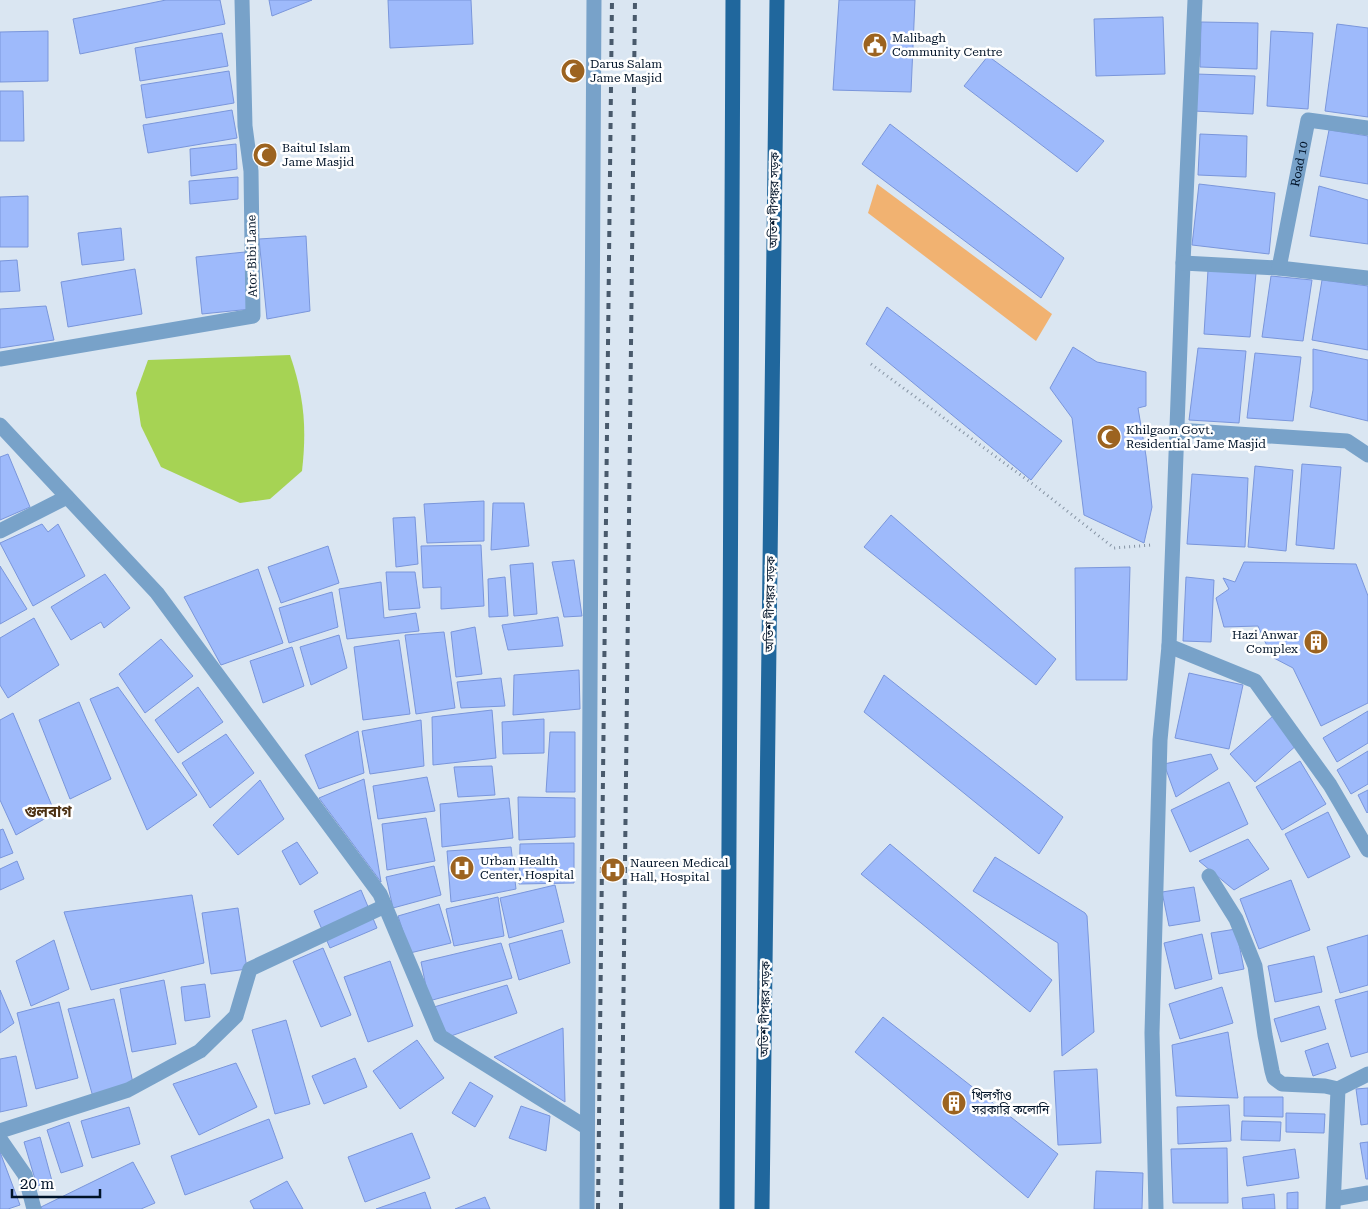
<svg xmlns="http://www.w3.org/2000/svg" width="1368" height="1209" font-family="'Roboto Serif','Noto Sans Bengali',serif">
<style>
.green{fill:#f1b271}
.water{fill:#a6d354}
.building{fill:#9ebafb;stroke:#7a96db}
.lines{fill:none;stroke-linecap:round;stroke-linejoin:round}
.path{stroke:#8593a3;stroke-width:3;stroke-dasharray:1 4;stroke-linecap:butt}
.street{stroke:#78a2c9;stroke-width:15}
.primary{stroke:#20679d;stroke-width:15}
.rail{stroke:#495a6c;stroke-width:4;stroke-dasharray:6 6;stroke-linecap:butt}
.labels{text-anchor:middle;stroke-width:5;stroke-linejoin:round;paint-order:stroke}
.poi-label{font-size:12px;fill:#001328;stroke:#fff;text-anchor:start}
.street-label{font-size:12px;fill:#001328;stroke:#fff}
.quarter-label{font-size:15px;font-weight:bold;fill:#4c3011;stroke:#fff}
</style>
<rect width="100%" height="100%" fill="#dae6f2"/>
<!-- green -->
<path class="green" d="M877,184l175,130 -16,27 -168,-128z"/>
<!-- water -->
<path class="water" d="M290,355c14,41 17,72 12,116l-32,28 -30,4 -79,-36 -20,-41 -5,-33 12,-33z"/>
<!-- building -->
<path class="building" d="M166,0h54l5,24 -145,30 -7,-35z
M269,0h43l-40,16z
M388,0h83l2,44 -83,4z
M839,0h76l-4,92 -78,-2z
M1163,17l2,57 -69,2 -2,-57z
M1201,22l57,1 -1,46 -57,-2z
M1337,24l31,4v89l-43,-6z
M48,31v50l-48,1v-50z
M1271,31l42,2 -5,76 -41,-3z
M222,33l6,33 -88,15 -5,-33z
M988,56l116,85 -27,31 -113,-86z
M229,71l5,32 -88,15 -5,-33z
M1196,74l59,2 -2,38 -59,-3z
M0,91h23l1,50h-24z
M232,110l5,28 -89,15 -5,-28z
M890,124l174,134 -23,40 -179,-134z
M1329,130l39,6v48l-48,-8z
M1200,134l47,2 -1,41 -48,-2z
M236,144l1,25 -46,7 -1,-27z
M238,177v22l-48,5 -1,-23z
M1199,184l76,9 -6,61 -77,-9z
M1319,186l49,14v44l-58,-8z
M28,196v51h-28v-50z
M121,228l3,32 -42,5 -4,-32z
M306,236l4,75 -43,8 -8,-80z
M245,252l6,57 -49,5 -6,-57z
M17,260l3,31 -20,1v-31z
M135,269l7,45 -74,13 -7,-45z
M1208,270l48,3 -6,64 -46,-3z
M1271,276l41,4 -9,61 -41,-4z
M1322,280l46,6v64l-56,-10z
M46,306l8,34 -54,8v-39z
M887,307l175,134 -31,39 -165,-136z
M1073,347l24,15 49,10v34l-8,2 8,48 6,51 -8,36 -60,-28 -12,-97 -22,-30z
M1198,348l48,3 -7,72 -50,-3z
M1313,349l55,11v61l-58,-14 3,-17z
M1255,353l46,4 -8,64 -46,-3z
M8,454l22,53 -30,13v-63z
M1302,464l39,3 -7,82 -38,-4z
M1255,466l38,4 -7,81 -38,-4z
M1192,474l56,4 -3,69 -58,-3z
M484,501v40l-57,2 -3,-39z
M493,503h31l5,43 -38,4z
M891,515l165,144 -20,26 -172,-138z
M415,517l3,47 -22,3 -3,-49z
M42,524l6,8 10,-8 27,52 -52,30 -33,-63z
M481,545l3,61 -43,3v-22l-18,1 -2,-42z
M328,546l11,37 -58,20 -13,-36z
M574,560l8,56 -18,1 -12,-55z
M1244,562l112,2 12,32v107l-47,23 -28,-58 -21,-11 -14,-31 -34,1 -8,-29 13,-9 -6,-11 12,4z
M533,563l4,51 -23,2 -4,-51z
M0,566l27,43 -27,15z
M1130,567l-3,113h-51l-1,-112z
M258,569l25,74 -62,22 -37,-68z
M386,572h29l5,36 -31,2z
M105,574l25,34 -26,20 -3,-6 -30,18 -20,-33z
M505,577l3,39 -19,1 -1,-38z
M1186,577l28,3 -3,62 -28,-1z
M381,582l3,36 32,-5 3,18 -72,8 -8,-50z
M332,592l6,35 -49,16 -10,-35z
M558,617l5,29 -55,4 -6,-25z
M34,618l25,47 -51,33 -8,-13v-47z
M475,627l7,47 -26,3 -5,-45z
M444,632l11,76 -39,6 -11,-79z
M339,635l8,33 -36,17 -11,-38z
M161,639l32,37 -48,37 -26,-39z
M399,640l11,74 -47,6 -9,-73z
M292,647l12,39 -41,17 -13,-42z
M579,670l1,39 -67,6 1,-40z
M1189,673l54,12 -14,64 -54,-11z
M884,675l179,142 -24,37 -175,-142z
M501,678l4,28 -44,2 -4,-26z
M118,687l79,108 -50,35 -57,-131z
M198,687l25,35 -45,31 -23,-33z
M79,702l32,77 -41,20 -31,-79z
M492,710l4,48 -63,7 -1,-48z
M1368,711v32l-31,19 -14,-24z
M13,713l42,100 -39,22 -16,-35v-80z
M1273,716l25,28 -43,38 -25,-28z
M544,719v34l-41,1 -1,-32z
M421,720l3,46 -54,8 -8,-43z
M358,731l6,42 -45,16 -14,-34z
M550,732h25v60h-29z
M226,734l28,39 -44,35 -28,-45z
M1368,751v33l-17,10 -14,-24z
M1211,754l7,15 -42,28 -12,-33z
M1300,761l26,43 -44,26 -26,-43z
M492,766l3,29 -37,2 -4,-30z
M427,777l8,34 -57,8 -5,-33z
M364,779l17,103 -62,-84z
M260,780l24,39 -46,36 -25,-30z
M1229,782l19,42 -58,28 -19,-42z
M1368,790v22l-1,1 -9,-18z
M518,797l57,1v39l-56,3z
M509,798l4,40 -71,9 -2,-43z
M1328,812l22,45 -42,21 -23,-44z
M426,818l9,43 -48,9 -5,-46z
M3,829l10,24 -13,5v-28z
M1248,839l21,30 -35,21 -35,-29z
M297,842l21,31 -18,12 -18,-34z
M574,843v40l-55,1 1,-40z
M890,844l162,136 -22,32 -169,-138z
M511,847l5,42 -65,13 -4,-51z
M995,857l90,56 2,3 7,116 -32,24 -4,-113 -85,-52z
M17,861l7,18 -24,11v-21z
M434,866l7,29 -48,13 -7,-31z
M1291,880l19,50 -51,19 -19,-50z
M555,885l9,37 -55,16 -9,-40z
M1194,887l6,34 -31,5 -7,-34z
M361,890l16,38 -47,20 -16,-37z
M192,895l12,68 -113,27 -27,-78z
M498,897l6,39 -50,10 -8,-37z
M439,904l12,39 -41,10 -12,-37z
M238,908l9,61 -36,5 -9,-61z
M1236,929l8,40 -25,5 -8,-41z
M562,930l8,33 -51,17 -10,-36z
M1202,934l10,45 -37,10 -11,-46z
M1368,935v50l-28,8 -13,-46z
M54,940l15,49 -38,17 -15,-45z
M501,943l11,35 -83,23 -8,-39z
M323,948l28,67 -30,12 -28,-66z
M1314,956l8,36 -47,10 -7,-36z
M390,961l23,65 -45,16 -24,-65z
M164,980l12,64 -44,8 -12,-63z
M205,984l5,33 -25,4 -4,-34z
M507,985l10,28 -69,24 -14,-30z
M1222,987l11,36 -53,16 -11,-35z
M0,990l14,33 -14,10z
M1368,991v61l-17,5 -16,-57z
M114,999l19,84 -40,14 -25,-88z
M59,1002l19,76 -42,11 -19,-76z
M1319,1006l7,23 -45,13 -7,-23z
M883,1017l175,137 -30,44 -173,-146z
M286,1020l24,84 -35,10 -23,-84z
M563,1028l2,74 -71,-45z
M1228,1032l10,66 -62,-2 -4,-51z
M417,1040l27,38 -44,31 -27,-38z
M1328,1043l8,25 -23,8 -8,-25z
M16,1056l11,50 -27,6v-53z
M355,1058l12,29 -43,17 -12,-28z
M236,1063l21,44 -58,28 -26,-51z
M1097,1069l4,74 -43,2 -4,-74z
M470,1082l23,14 -18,31 -23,-14z
M1368,1088v36l-7,1 -5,-36z
M1244,1097h39v20l-39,-1z
M1229,1105l2,36 -53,3 -1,-37z
M521,1106l29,10 -4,35 -37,-13z
M129,1107l11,37 -48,14 -11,-37z
M1286,1113l39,1 -1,19 -38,-1z
M269,1119l14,39 -98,37 -14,-39z
M1242,1121l39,1 -1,19 -39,-1z
M69,1122l14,44 -22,7 -14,-43z
M412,1133l18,45 -65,24 -17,-45z
M40,1137l12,44 -15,5 -13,-44z
M1368,1142v37h-2l-6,-36z
M1227,1148l1,55h-55l-2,-54z
M1295,1149l4,29 -52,8 -4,-29z
M0,1152l20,53 -12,4h-8z
M133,1162l22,41 -14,6h-99l-1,-2z
M1096,1171l47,2 -1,36h-48z
M287,1181l16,28h-49l-4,-8z
M425,1192l6,17h-55z
M1298,1192v17h-11v-16z
M1274,1194l1,15h-32l-1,-11z
M485,1197l5,12h-35z"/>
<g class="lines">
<!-- path -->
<path class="path" d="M871,364l167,124 76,60 37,-3"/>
<!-- street -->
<g class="street">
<path d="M1195,0l-12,263 -14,383 86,35 75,104 38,65"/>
<path d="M1183,263l96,5 89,10"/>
<path id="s1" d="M1279,268l29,-148 60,8"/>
<path d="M0,359l253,-43 -2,-145 -6,-45 -3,-126"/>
<path d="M0,425l157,168 223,301 60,142 146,91"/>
<path d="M1177,430l170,11 21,14"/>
<path d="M0,531l67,-34"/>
<path d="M1209,876l27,43 19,47 10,69 7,36 2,7 8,6 43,2 13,3"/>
<path d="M0,1131l128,-41 72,-39 36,-35 14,-47 135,-63"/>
<path d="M0,1139l25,36 9,34"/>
<path d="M1334,1199l34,-6"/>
<path d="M587,1209l7,-1209"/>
<path d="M1156,1209l-4,-176 8,-293 9,-94"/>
<path d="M1333,1209l5,-120 30,-15"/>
</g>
<!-- primary -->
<path class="primary" d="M727,1209c1,-403 6,-806 6,-1209
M762,1209l15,-1209"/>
<!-- rail -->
<path class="rail" d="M598,1209l14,-1209
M621,1209l14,-1209"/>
</g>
<!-- icons -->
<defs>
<symbol id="civic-disc" viewBox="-11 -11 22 22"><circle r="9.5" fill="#9c6320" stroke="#fff"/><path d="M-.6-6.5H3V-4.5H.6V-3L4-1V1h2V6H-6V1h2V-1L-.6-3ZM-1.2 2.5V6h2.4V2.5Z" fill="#fff"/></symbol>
<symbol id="mosque-disc" viewBox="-11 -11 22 22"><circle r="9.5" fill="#9c6320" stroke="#fff"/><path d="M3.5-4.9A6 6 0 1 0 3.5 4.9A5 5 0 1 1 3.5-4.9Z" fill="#fff"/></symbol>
<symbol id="building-disc" viewBox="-11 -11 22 22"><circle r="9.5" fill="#9c6320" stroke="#fff"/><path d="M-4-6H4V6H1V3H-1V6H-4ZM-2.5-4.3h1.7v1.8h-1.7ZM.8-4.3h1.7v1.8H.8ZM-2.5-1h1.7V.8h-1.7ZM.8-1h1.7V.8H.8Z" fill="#fff"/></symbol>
<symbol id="hospital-disc" viewBox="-11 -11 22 22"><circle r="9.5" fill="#9c6320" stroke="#fff"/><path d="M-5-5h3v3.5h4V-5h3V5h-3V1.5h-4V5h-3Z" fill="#fff"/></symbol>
</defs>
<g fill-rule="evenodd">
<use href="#civic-disc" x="861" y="31" width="28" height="28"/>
<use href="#mosque-disc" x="559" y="57" width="28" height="28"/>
<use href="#mosque-disc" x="251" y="141" width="28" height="28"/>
<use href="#mosque-disc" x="1095" y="423" width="28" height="28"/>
<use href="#building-disc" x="1302" y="628" width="28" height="28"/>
<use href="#hospital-disc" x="448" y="854" width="28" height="28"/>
<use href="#hospital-disc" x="599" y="856" width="28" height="28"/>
<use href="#building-disc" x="940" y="1089" width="28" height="28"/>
</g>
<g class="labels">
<!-- poi labels -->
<g class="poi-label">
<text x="892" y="42">Malibagh<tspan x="892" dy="14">Community Centre</tspan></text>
<text x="590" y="68">Darus Salam<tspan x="590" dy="14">Jame Masjid</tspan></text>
<text x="282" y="152">Baitul Islam<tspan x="282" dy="14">Jame Masjid</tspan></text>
<text x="1126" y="434">Khilgaon Govt.<tspan x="1126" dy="14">Residential Jame Masjid</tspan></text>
<text x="1298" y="639" text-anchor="end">Hazi Anwar<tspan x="1298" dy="14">Complex</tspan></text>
<text x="480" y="865">Urban Health<tspan x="480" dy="14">Center, Hospital</tspan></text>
<text x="630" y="867">Naureen Medical<tspan x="630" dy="14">Hall, Hospital</tspan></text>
<text x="972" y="1100">খিলগাঁও<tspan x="972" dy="14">সরকারি কলোনি</tspan></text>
</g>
<!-- street labels -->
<g class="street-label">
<text dy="4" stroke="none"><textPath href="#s1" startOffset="106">Road 10</textPath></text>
<text transform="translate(774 200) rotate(-89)" y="4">অতিশ দীপঙ্কর সড়ক</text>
<text transform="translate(252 256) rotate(-91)" y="4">Ator Bibi Lane</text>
<text transform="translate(770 604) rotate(-89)" y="4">অতিশ দীপঙ্কর সড়ক</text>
<text transform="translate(765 1009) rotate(-89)" y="4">অতিশ দীপঙ্কর সড়ক</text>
</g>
<!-- quarter labels -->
<g class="quarter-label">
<text x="48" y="817">গুলবাগ</text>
</g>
</g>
<!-- scale -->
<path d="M12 1189v8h88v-8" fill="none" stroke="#001328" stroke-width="2.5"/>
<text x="20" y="1189" font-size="15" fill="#001328" stroke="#ffffff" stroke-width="4" paint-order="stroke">20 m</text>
</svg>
